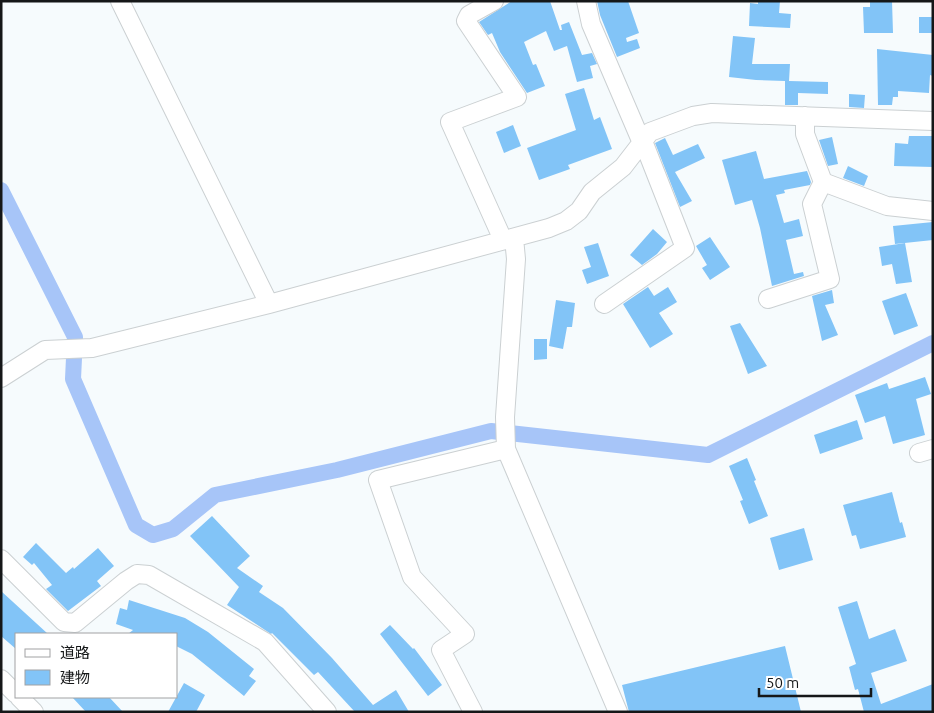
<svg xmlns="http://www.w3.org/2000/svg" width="934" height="713" font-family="Ubuntu,'Noto Sans JP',sans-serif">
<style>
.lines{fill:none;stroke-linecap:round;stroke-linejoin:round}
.canal{stroke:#a7c5f8;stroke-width:16}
.building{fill:#82c4f7}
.street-casing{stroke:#cbd0d2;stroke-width:20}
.street{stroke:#fff;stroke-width:18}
</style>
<rect width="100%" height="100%" fill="#f6fbfd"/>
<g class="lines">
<!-- canal -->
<path class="canal" d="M1,190l74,147 -2,42 63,146 17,10 20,-6 42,-34 122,-25 154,-39 217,24 225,-112"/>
</g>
<!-- building -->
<path class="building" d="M512,1h38l10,29h2l-1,-5 8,-3 13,33 10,-2 5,11 -7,2 3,12 -16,4 -10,-36 -13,5 -8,-20 -22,11 9,23 3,-1 9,22 -18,7 -27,-41 -8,-19 -4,2 -9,-13z
M597,1h31l11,32 -13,5 1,4 10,-3 3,9 -23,9 -17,-42z
M758,1h22l-1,12 12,1 -1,14 -41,-2 1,-23 8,1z
M870,1h22l1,32h-29l-1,-26h7z
M919,17h14v16h-14z
M733,36l22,2 -3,26h38l-1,17 39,1v12l-30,-1v12h-13v-24l-29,-1 -27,-3z
M877,49l56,6v21l-3,-1 -1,18 -31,-2v6h-5l-1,8h-14z
M584,88l10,32 6,-3 12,32 -44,16 2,4 -31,11 -12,-32 49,-18 -11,-36z
M849,94l16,1 -1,13 -15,-1z
M513,125l8,21 -17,7 -8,-21z
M909,136h24v31l-39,-1 1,-23 13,1z
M832,137l6,27 -10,2 -9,-26z
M665,138l8,17 25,-11 7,14 -30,14 17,29 -12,6 -25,-64z
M756,151l8,28 43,-8 4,11 -1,3 -26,5 1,3 -9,2 8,28 15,-4 4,17 -17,4 8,34 9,-2 1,4 -32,10 -12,-58 -8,-28 -17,5 -13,-45z
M848,166l20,10 -4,10 -21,-8z
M933,222v18l-38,4 -2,-18z
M653,229l14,13 -10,12 -15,11 -12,-10z
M710,237l20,30 -20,13 -8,-12 5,-3 -11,-19z
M598,243l11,33 -22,8 -5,-14 9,-3 -7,-20z
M905,243l7,39 -16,2 -4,-20 -10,2 -3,-19z
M648,287l6,9 14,-9 9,15 -18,11 14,21 -23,14 -27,-44z
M832,290l2,13 -9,2 13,30 -16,6 -10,-45z
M906,293l12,33 -24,9 -12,-34z
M556,300l19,3 -3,24h-5l-4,22 -14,-3z
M740,323l27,43 -19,8 -18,-48z
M534,339h13v20l-13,1z
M925,377l6,17 -15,5 9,36 -32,9 -8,-28 -20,7 -10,-28 32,-12 2,6z
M857,420l6,19 -43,15 -6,-19z
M747,458l9,22 -2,1 14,35 -19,8 -9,-23 3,-1 -14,-34z
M892,492l8,31 2,-1 4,15 -46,12 -4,-14 -4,1 -9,-31z
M212,516l38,40 -13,12 26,18 -4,6 24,16 49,50 41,47 23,-15 13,22h-54l-37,-40 -4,3 -42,-42 -1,1 -15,-10 -29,-19 12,-18 -49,-51z
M804,528l9,32 -34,10 -9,-32z
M36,543l30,30 7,-6 1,2 24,-21 16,18 -17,15 4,5 -33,25 -22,-22 6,-4 -18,-22 -2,2 -9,-8z
M1,591l47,43h-32v15l-15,-13z
M129,600l56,18 23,14 46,37 -5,7 7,5 -12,15 -52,-42 -16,-8v-12h-48l5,-4 -17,-6 4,-16 7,2z
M857,601l12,38 26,-10 12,32 -36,12 10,31 52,-20v28h-69l-6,-23 -3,1 -6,-23 7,-3 -18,-57z
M390,625l23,24 1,-1 28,37 -14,11 -48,-62z
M785,646l16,66h-172l-7,-27z
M184,683l21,12 -9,17h-28z
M72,697h37l14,15h-37z"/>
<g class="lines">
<defs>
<path id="street" d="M120,1l149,303
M494,1l-25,14 -3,6 51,76 -67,25 53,118
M586,1l5,23 51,119
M805,116v18l18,48 64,24 46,5
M514,238l2,21 -11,158 1,32 112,263
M768,299l62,-20 -18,-75 11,-22
M604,304l81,-56 -42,-107
M1,378l44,-28 47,-2 177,-44 280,-76 17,-7 13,-10 13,-19 31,-25 27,-35 43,-16 19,-3 221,8
M919,453l14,-4
M1,559l63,63 11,1 51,-42 11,-7 12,1 116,67 62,70
M1,679l15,15
M19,697l15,15
M473,712l-32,-62 24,-16 -53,-57 -34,-97 128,-31"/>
</defs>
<!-- street casing -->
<use href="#street" class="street-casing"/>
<!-- street -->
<use href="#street" class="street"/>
</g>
<!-- border -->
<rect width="934" height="713" fill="none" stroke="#151718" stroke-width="5"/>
<!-- legend -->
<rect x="15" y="633" width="162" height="65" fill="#ffffff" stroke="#a1a2a3"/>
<rect x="25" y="649" width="25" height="8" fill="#ffffff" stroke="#a1a2a3"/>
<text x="60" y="658" font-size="15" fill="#151718">道路</text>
<rect x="25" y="670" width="25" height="15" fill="#82c4f7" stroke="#a1a2a3"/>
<text x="60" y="683" font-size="15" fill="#151718">建物</text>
<!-- scale -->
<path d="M759 688v8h112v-8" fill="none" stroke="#151718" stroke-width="2.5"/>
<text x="766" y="688" font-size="15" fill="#151718" stroke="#ffffff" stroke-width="4" paint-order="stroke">50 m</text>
</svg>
